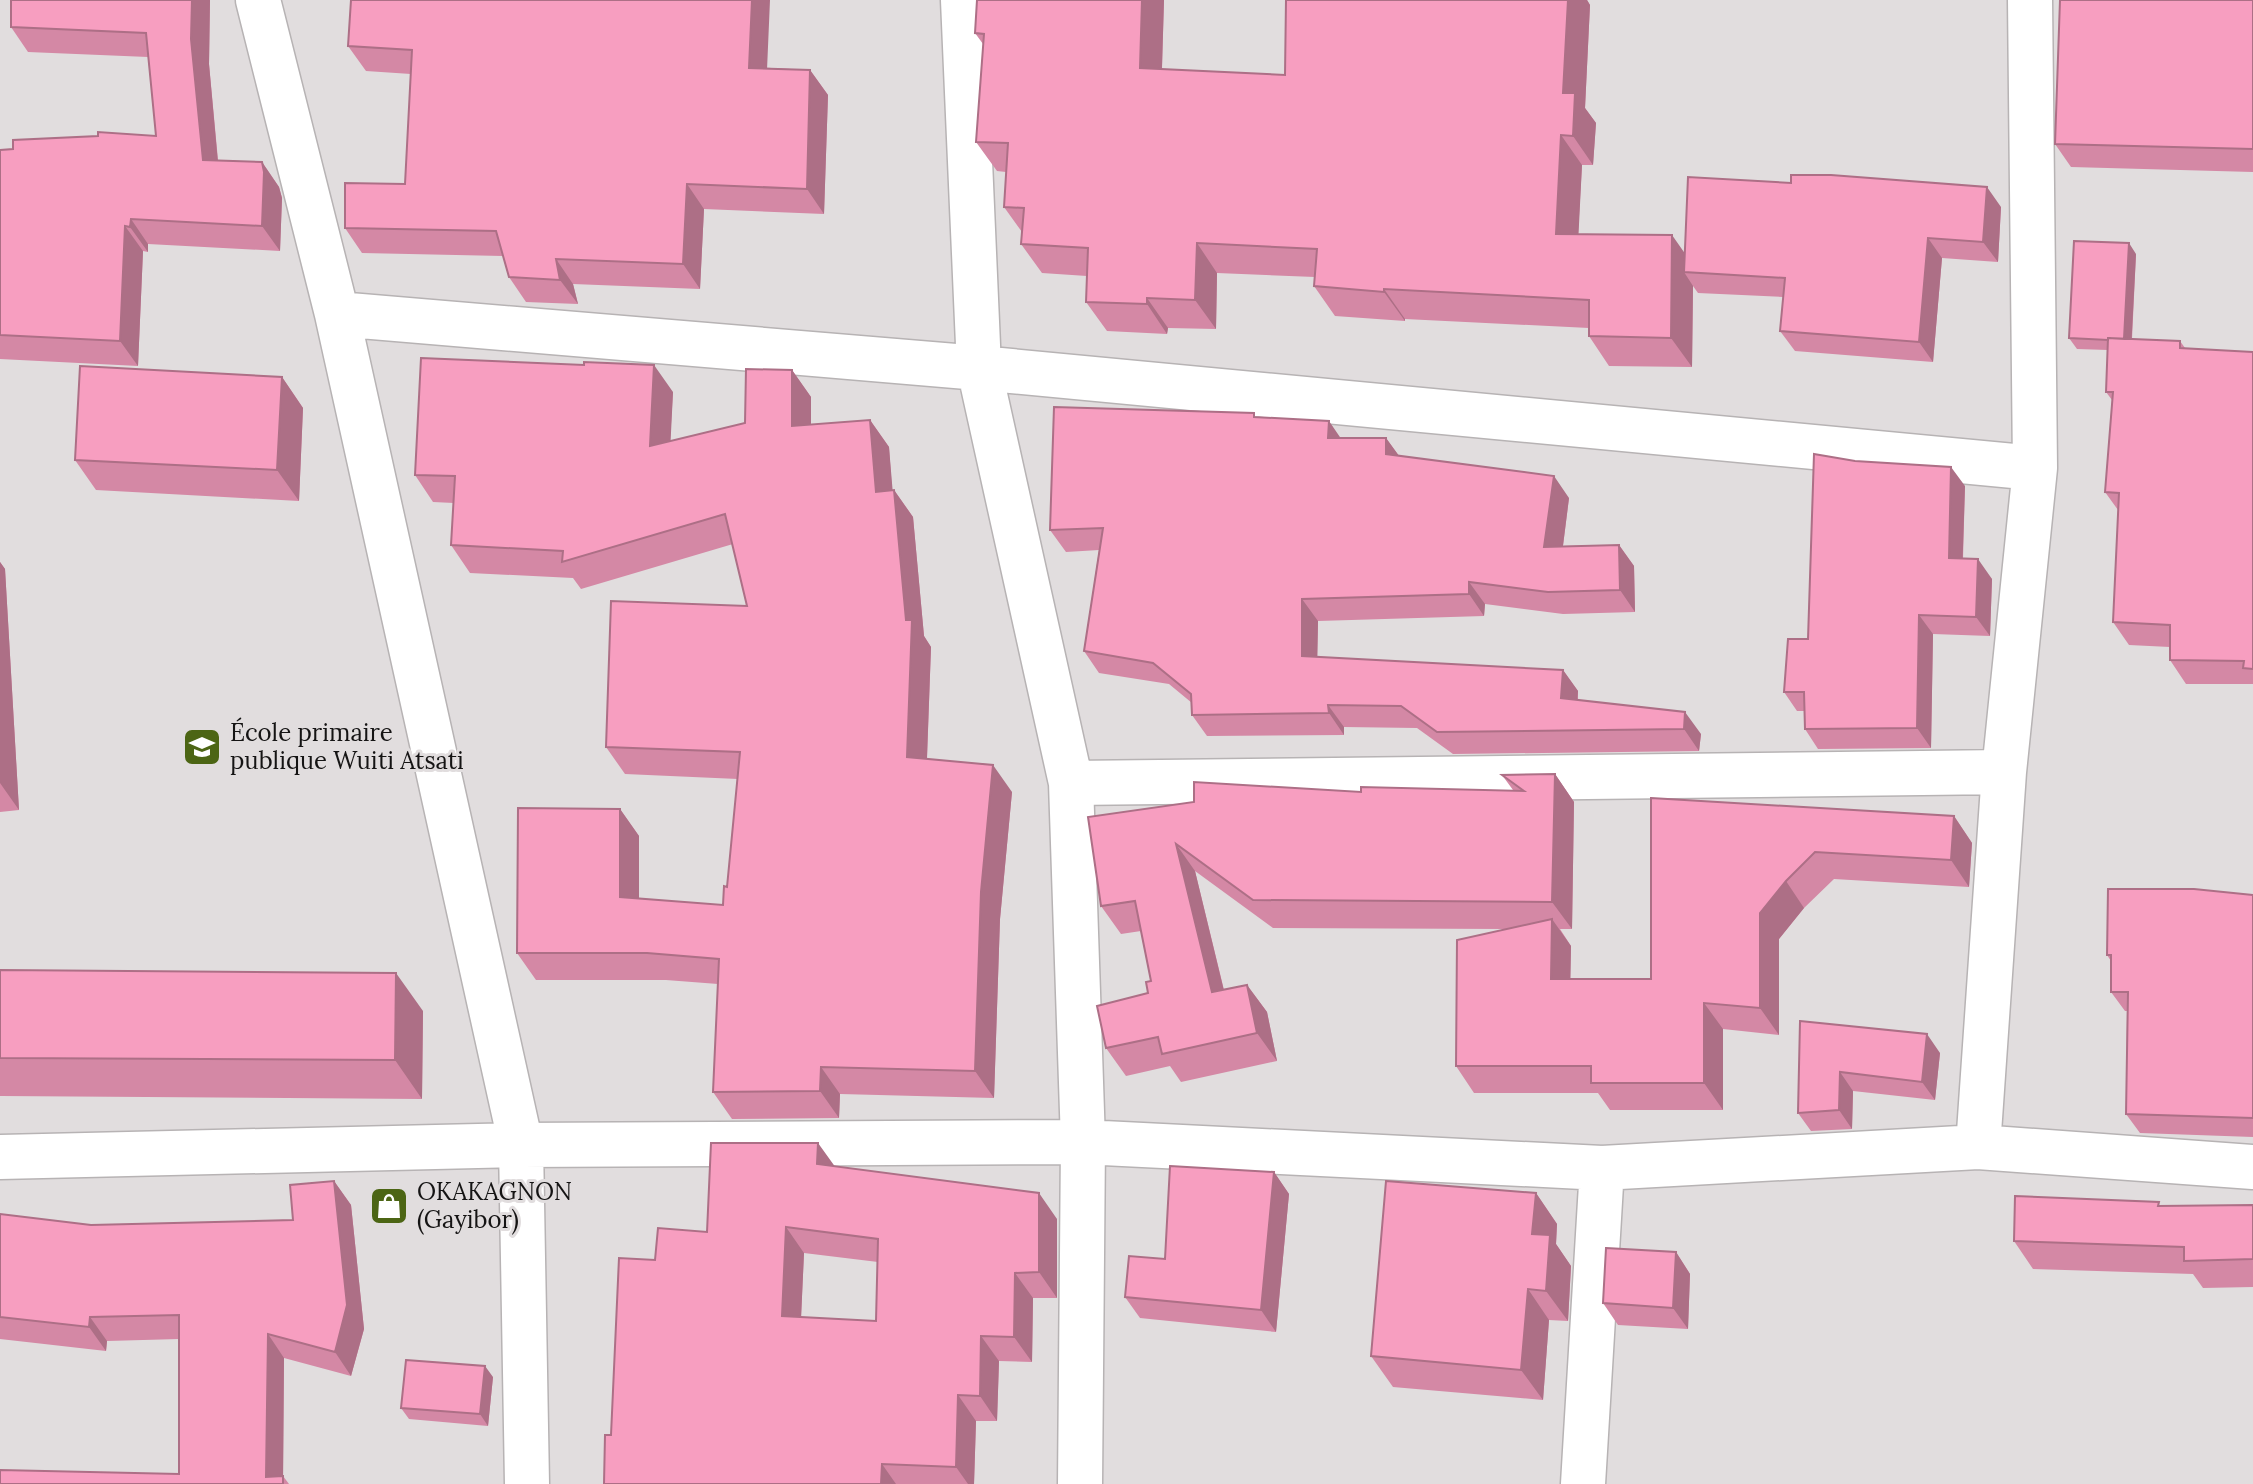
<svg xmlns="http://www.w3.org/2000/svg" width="2253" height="1484" font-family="Lora,serif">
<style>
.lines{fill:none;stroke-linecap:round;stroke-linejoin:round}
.minor-casing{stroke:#b7b3b4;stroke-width:47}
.minor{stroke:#fff;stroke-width:44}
.wall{fill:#d488a5;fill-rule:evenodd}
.shaded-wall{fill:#ad6f86}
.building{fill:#f79ec0;stroke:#ad6f86;stroke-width:2;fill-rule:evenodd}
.labels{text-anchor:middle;stroke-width:6;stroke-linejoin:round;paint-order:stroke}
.poi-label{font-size:24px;fill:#151414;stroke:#e1ddde;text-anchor:start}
</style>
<rect width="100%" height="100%" fill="#e1ddde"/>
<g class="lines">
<defs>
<path id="minor" d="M258,0l79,314 184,831 6,339
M963,0l16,368 92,415 12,359 -3,342
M337,314l642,54 1056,100
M1071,783l933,-11
M1978,1147l26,-375 31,-304 -5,-468
M0,1157l521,-12 562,-3 519,26 376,-21 275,20
M1583,1484l19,-316"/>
</defs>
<!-- minor casing -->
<use href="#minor" class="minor-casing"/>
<!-- minor -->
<use href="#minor" class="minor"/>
</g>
<!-- wall -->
<path class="wall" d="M11,0h199l-1,64 9,96 44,2 17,25 3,11 -2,53 -132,-7v8l-5,-1 -5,115 -138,-7v-209l13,-1 143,-13 -8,-79 -120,-5 -17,-25z
M977,0h187l-2,69 123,6 1,-75h301l3,5 -5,103 11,15 -3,42h-11l-4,69 106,19 317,-46 -3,55 -56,-4 -9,104 -138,-11 -15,-20 3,-34 -85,-4 -5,-7 -1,81 -83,-1 -20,-30v-8l-184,-9v2l-70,-5 -21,-30 1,-9 -98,-4 -1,56 -48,-1 -1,6 -60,-3 -21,-29 1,-26 -45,-3 -21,-29 1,-12 -18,-25 2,-35 -9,-1 -21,-29 7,-98 -8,-11z
M2253,0v172l-182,-5 -16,-23z
M348,46l462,24 18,25 -4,119 -120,-5 -4,80 -127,-5 5,20 -52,-2 -17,-25 -6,-21 -141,-3 -17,-25 60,-44 6,-110 -45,-3z
M2136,254l-4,85 48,2 5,7 68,4v332h-67l-16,-24v-13l-41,-2 -16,-23 5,-112 -13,-18 7,-92 -6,-8 2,-42 -31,-1 -8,-11z
M792,370l19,27v28l59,-5 19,27 3,43h2l19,27 11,119 7,11 -4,112 85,33 -12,127 -6,179 -154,-4 -1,24 -107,1 -19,-27 5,-108 -52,-4h-130l-19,-27 103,-144 19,27v63l84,6 4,-18 11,-108 -113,-5 -19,-27 141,-141 -14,-62 -152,45 -8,-11 -103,-5 -19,-28 3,-42 -21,-1 -18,-27 258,-83 -3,49 75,-18z
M282,377l21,31 -4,93 -203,-11 -21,-30z
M1257,417l84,21h45l13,18 170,42 -6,48 56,-1 15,21 1,46 -72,2 -78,-10 -1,12 -166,5 -1,36 246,13 15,21v9l123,34 -2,17 -246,3 -36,-26 -73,-1v8l-137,1 -15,-21v-12l-23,-19 -70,-11 -15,-22 15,-101 -33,2 -16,-22z
M1965,486l-2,73 29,20 -2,57 -57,-2 -2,114 -113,1 -13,-20 -1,-18h-7l-13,-19 24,-53z
M0,562l5,7 14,241 -19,2z
M1555,774l19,28 -2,127h-12l11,17 -1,33h81v-181l303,18 18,27 -3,44 -135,-8 -30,29 -25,31v96l-56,-6v81h-113l-12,-17h-124l-18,-27 50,-137 -233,-1 -78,-57 29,119 23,-5 20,27 10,49 -96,21 -11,-16 -44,10 -20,-28 42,-55 3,-12 -10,-50 -20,3 -20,-28 93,-104 167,-10 152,-2 -11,-15z
M2253,895v242l-113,-4 -14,-19 1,-103h-2l-14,-19v-31l-4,-6z
M0,970l423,41 -1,88 -422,-3z
M1800,1021l140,32 -5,47 -82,-9 -1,38 -41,2 -13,-18z
M835,1166l222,53v79h-24l-1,64 -33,-1 -2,60h-21l-2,63h-370l7,-49 96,-203zM804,1253l74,9 -2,59 -75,-4z
M1274,1172l15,22 -13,138 -136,-14 -15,-21 40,-38z
M334,1181l17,24 13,124 -13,47 -67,-18 -1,118 6,8h-289l179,-10v-135l-72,2 -1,10 -106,-12v-125l91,11 202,-5z
M1536,1193l21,31 -1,20 15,22 -3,55 -19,-1 -6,80 -150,-13 -22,-31z
M2253,1205v82l-50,1 -10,-14 -160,-5 -19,-28 148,-35z
M1676,1252l14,22 -2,55 -70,-4 -15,-22z
M493,1377l-5,49 -79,-7 -8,-11z"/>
<!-- shaded-wall -->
<path class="shaded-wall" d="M192,0h18l-1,64 11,121 -17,-25 -12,-121z
M752,0h18l-4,93 -17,-25z
M1142,0h22l-3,98 -21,-30z
M1568,0h19l3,5 -5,103 11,15 -3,42 -20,-29 -10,-43z
M810,70l18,25 -4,119 -17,-25z
M1561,135l21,30 -5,99 -21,-30z
M262,162l17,25 3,11 -2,53 -18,-25z
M687,184l17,25 -4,80 -17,-25z
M1987,187l14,20 -3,55 -15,-20z
M131,219l17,25v8l-18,-25z
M125,226l18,25 -5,115 -18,-25z
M1672,235l21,30 -9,7 9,14 -1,81 -21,-29z
M1928,238l14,20 -9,104 -14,-20z
M1197,243l20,30 -1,56 -21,-29z
M2129,243l7,11 -5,97 -7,-11z
M556,259l17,25 5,20 -18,-24z
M1384,289l21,30v2l-21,-29z
M1147,298l21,30 -1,6 -20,-30z
M654,365l19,27 -4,81 -19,-27z
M792,370l19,27v57l-19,-28z
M282,377l21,31 -4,93 -22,-31z
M870,420l19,27 6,72 -19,-27z
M1329,421l15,22 -16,-5z
M1386,438l16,22 -16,-6z
M1951,467l14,19 -3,92 -13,-20z
M1554,476l15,22 -9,71 -16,-22z
M894,490l19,27 11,119 7,11 -5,137 -19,-27 -1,-137z
M1619,545l15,21 1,46 -15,-22z
M1978,559l14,20 -2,57 -14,-19z
M0,562l5,7 14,241 -19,-27z
M1469,582l16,22 -1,12 -15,-22z
M1302,599l16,22 -1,57 -15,-22z
M1919,615l14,19 -2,114 -14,-20z
M1563,670l15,21 -2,29 -15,-22z
M1328,705l16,22v8l-15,-22z
M1685,712l16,22 -2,17 -15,-22z
M993,765l19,27 -12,127 -6,179 -19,-27 6,-179z
M1555,774l19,28 -2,127 -20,-27z
M620,809l19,27v88l-19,-27z
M1954,816l18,27 -3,44 -18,-27z
M1176,844l19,27 36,149 -19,-28z
M1786,881l18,27 -25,31v96l-19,-27v-95z
M1552,919l19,27 -1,60 -19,-27z
M396,973l27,38 -1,88 -27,-39z
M1247,985l20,27 10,49 -20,-28z
M1704,1003l19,26v81l-19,-27z
M1927,1034l13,19 -5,47 -13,-18z
M821,1067l19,27 -1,24 -19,-27z
M1840,1072l13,19 -1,38 -13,-19z
M818,1143l18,25 -19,-4z
M1274,1172l15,22 -13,138 -15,-22z
M334,1181l17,24 13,124 -13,47 -16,-24z
M1039,1193l18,26v79l-18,-26z
M1536,1193l21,31 -1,20 15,22 -3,55 -22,-30 -14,-57z
M786,1227l18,26 -4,88 -18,-25z
M1676,1252l14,22 -2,55 -15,-21z
M1015,1273l18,25 -1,64 -18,-25z
M1528,1289l21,31 -6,80 -22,-30z
M90,1317l17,24 -1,10 -17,-24z
M268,1334l16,24 -1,126 -17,-7z
M981,1336l18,25 -2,60 -17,-25z
M485,1366l8,11 -5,49 -8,-12z
M958,1395l18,26 -2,63h-6l-12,-17z
M882,1464l14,20h-15z"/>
<!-- building -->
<path class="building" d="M11,0h181l-1,39 12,121 59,2 2,10 -2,54 -131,-7 -1,8 -5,-1 -5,115 -120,-6v-185l13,-1v-9l85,-4v-4l58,4 -10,-103 -135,-6z
M351,0h401l-3,68 61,2 -3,119 -120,-5 -4,80 -127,-5 4,21 -51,-3 -13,-46 -151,-3v-45l60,1 7,-134 -64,-4z
M977,0h165l-2,68 145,7 1,-75h282l-5,93h12l-2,43 -12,-1 -5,99 116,1 -1,103 -82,-2v-36l-205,-11v3l-70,-6 3,-37 -120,-6 -2,57 -48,-2v6l-61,-2 2,-54 -67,-4 3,-36 -20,-1 4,-64 -32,-1 8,-108 -9,-1z
M2060,0h193v149l-198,-5z
M1791,175h40l156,12 -4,55 -55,-4 -9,104 -139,-11 5,-53 -101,-6 4,-95 103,6z
M2074,241l55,2 -5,96 -16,-1v2l-39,-2z
M2108,338l72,3v7l73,4v317l-10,-1 1,-7 -74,-1v-35l-57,-3 6,-129 -14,-1 8,-100h-7z
M421,358l163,7v-3l70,3 -4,81 95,-23 1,-54 46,1v56l78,-6 6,72 18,-2 12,130h6l-5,137 86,8 -12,127 -6,179 -154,-4 -1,24 -107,1 6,-133 -72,-6h-130l1,-145 102,1v88l103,8 1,-19 3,1 13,-135 -134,-5 5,-146 136,5 -22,-92 -163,48 1,-11 -112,-6 4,-69 -40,-1z
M80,366l202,11 -5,93 -202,-10z
M1054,407l200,6v4l75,4 -1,17h58v16l168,22 -10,71 75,-2 1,45 -72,2 -79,-10v12l-167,5v57l261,14 -2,28 124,14 -1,17 -247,3 -36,-26 -73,-1 1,8 -137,2 -1,-21 -38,-31 -69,-12 19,-123 -53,2z
M1814,454l41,7 96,6 -2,91 29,1 -2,58 -57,-2 -2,113 -112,1 -1,-37h-20l4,-53h20z
M1555,774l-3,128 -299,-2 -77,-56 36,148 35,-7 10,48 -95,21 -4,-17 -52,11 -9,-42 51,-13 -2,-11 5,-1 -16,-80 -34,5 -13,-89 106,-15v-20l167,10v-5l163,4 -22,-16z
M1651,798l303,18 -3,44 -136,-8 -29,29 -26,32v95l-56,-5v80h-113v-17h-135l1,-126 95,-21 -1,60h100z
M2108,889h86l59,6v223l-127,-4 2,-122h-17v-37h-4z
M0,970l396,3 -1,87 -395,-2z
M1800,1021l127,13 -5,48 -82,-10 -1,38 -41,3z
M711,1143h107l-1,21 222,29v79l-24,1 -1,64 -33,-1 -1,60 -22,-1 -2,72 -74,-3 -1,20h-277l1,-49h6l8,-177 36,2 3,-32 49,4zM786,1227l92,12 -2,82 -94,-5z
M1170,1166l104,6 -13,138 -136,-13 4,-41 36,3z
M334,1181l13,124 -12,47 -67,-18 -2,143 17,-1v8h-283v-14l179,4v-159l-89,2 -1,10 -89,-10v-103l91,11 202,-5 -3,-35z
M1386,1181l150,12 -4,41 18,1 -4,56 -18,-2 -7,81 -150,-14z
M2015,1196l144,6 -1,4 95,-1v54l-69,2v-14l-170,-6z
M1606,1248l70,4 -3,56 -70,-5z
M406,1360l79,6 -5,48 -79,-6z"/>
<!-- icons -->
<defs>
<symbol id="school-square" viewBox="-11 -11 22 22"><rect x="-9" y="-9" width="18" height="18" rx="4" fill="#4c6514" stroke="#e1ddde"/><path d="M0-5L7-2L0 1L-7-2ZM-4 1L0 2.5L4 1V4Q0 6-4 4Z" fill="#fff"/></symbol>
<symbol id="shop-square" viewBox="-11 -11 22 22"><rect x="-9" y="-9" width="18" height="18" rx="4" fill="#4c6514" stroke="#e1ddde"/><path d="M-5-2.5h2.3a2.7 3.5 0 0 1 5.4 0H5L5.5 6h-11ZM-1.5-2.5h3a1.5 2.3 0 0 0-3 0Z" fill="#fff"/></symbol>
</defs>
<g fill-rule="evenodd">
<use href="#school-square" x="180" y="725" width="44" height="44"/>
<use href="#shop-square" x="367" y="1184" width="44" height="44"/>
</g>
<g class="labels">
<!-- poi labels -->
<g class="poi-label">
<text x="230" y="741">École primaire<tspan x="230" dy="28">publique Wuiti Atsati</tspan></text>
<text x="417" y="1200">OKAKAGNON<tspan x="417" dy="28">(Gayibor)</tspan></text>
</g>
</g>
</svg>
